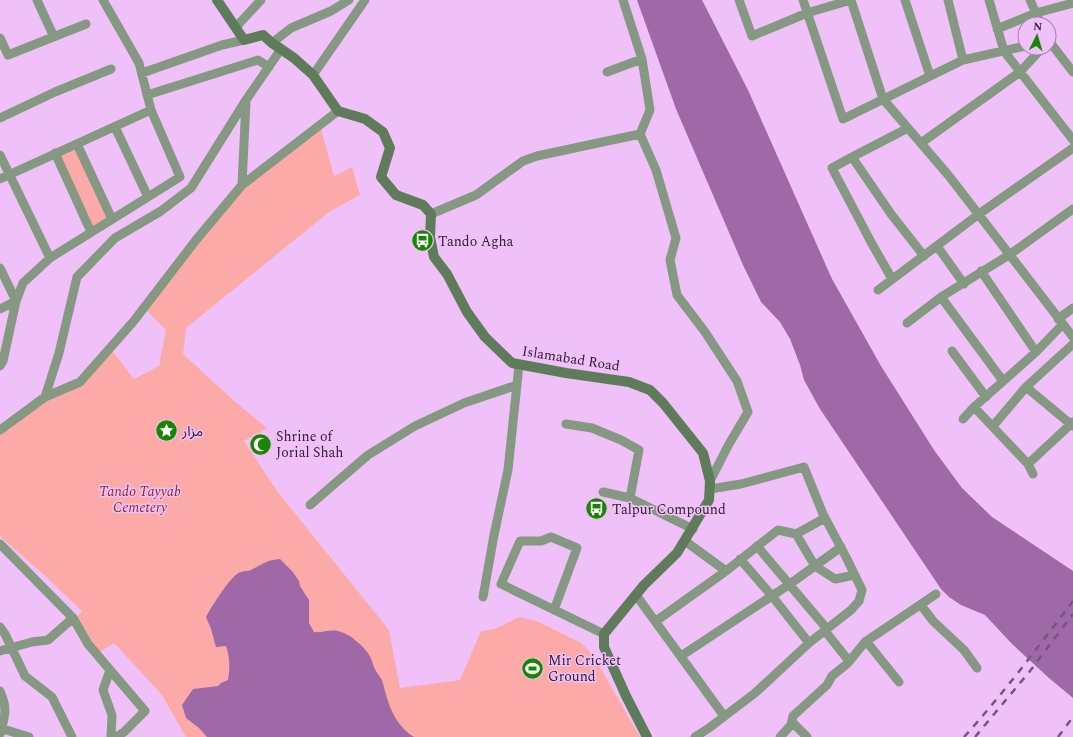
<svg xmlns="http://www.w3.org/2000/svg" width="1073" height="737" font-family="Spectral,'Noto Sans Arabic',serif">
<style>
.green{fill:#fbaaa7}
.water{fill:#9f69a8}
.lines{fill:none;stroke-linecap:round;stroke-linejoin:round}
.street{stroke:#859982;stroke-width:9}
.secondary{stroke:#5f7c5a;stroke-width:10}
.rail{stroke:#735878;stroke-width:2.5;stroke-dasharray:7 7;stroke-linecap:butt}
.labels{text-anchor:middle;stroke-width:3;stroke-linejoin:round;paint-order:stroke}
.poi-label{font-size:14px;fill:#312035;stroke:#f0c1f8;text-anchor:start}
.street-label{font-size:14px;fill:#312035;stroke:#f0c1f8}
.park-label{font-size:14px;font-style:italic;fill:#90272e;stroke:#f0c1f8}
</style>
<rect width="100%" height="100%" fill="#f0c1f8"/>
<!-- green -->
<path class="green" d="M320,125l14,51 18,-9 8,28 -31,17 -143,116 -3,26 49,45 35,29 -23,13 33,50 112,139 11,58 60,-8 21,-49 14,-2 24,-12 18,4 44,22 12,12 47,82h-454l-24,-42 -48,-52 -17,11 -23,-34 8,-9 -39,-37 -42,-37 -1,-4v-101l45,-35 35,-15 30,-34 24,31 25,-13 7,-36 -22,-22 98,-123z
M77,144l35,75 -21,13 -36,-79z"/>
<!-- water -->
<path class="water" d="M637,0h65l46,90 84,189 49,87 53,84 28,38 30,29 81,54v127l-24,-20 -37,-34 -27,-29 -24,-10 -12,-8 -8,-8 -121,-180 -16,-29 -4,-15 -10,-26 -10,-17 -19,-20 -18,-37 -67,-156z
M280,559l12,12 7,10 1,5 9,14v23l5,9c9,1 18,-4 27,0 10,3 21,13 27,21 3,4 4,9 6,14 2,6 7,9 9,16 5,22 12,42 31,54h-207l-8,-9 -13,-10 -4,-13 11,-16 25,-3 3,-3 7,-3c2,-13 2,-22 -2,-34l-10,1 -5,-18 -5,-12c4,-8 23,-38 31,-43 5,-4 10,-2 14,-4 12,-6 15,-10 29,-11z"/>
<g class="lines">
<!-- street -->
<path class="street" d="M37,0l17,37
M739,0l13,36 55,-23 44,-13
M803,0l40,119 120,-59 -15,-60
M851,0l32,99 66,77 124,161
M905,0l25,76
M989,0l15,51 69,89
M1030,0l11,24
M236,27l25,-27
M997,29l39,-16 37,-10
M0,38l8,17 78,-31
M1049,41l24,31
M272,43l19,-15 40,-17 18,-11
M963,60l62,-14
M607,72l35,-13
M142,73l80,-28 22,-5
M313,75l52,-75
M147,95l111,-35 11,7
M0,118l55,-26 56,-23
M115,127l33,70
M908,128l-56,29 39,57 33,42
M640,134l16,36 20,68 -6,22 7,35 28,37 32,49 11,31 -19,32 -19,37
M921,143l99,-71 22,-24
M77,144l35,75
M55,153l36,79
M0,155l50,103
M852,157l-20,11 39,74 21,37
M0,179l151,-69 -12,-47 -36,-63
M242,185l96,-74
M431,214l45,-19 47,-34 14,-5 103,-22 10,-24 -8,-51 -19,-59
M937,246l27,38
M0,268l16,33 7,-18 27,-25 130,-81 -29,-67
M981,271l55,81 26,-27
M878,290l101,-76 94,-66
M941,297l62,84
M0,309l16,-8
M1058,319l15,-11
M907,323l34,-26 68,-42 64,-46
M952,351l34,46
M0,366l3,-5 13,-60
M1026,387l47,39
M45,397l35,-15 53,-60 63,-82 46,-55 4,-84
M974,407l54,57 5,10
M963,419l11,-12 62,-55
M566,424l26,4 29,12 18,10 -9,48
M993,426l33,-39 47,-43
M0,430l45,-33 14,-44 18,-76 38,-39 46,-27 30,-23 55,-88 35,-51
M1028,464l45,-42
M603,492l27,6 63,31
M310,505l58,-50 47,-29 49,-23 53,-18
M796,534l19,32 20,13 20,-4
M685,541l41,30
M0,544l73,74 15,26 57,67 -21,21 -8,5
M757,546l70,83
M740,559l32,37 37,47
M636,595l88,121
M483,597l11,-62 14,-65 11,-105
M921,605l12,16 31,29 13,18
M554,610l23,-62 -26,-11 -10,4h-21l-19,43 103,50
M656,621l70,-50 52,-41 18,4 29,-16
M0,627l5,7 20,42 27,21 20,40
M825,631l24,30
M866,641l33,41
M0,651l32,-9 16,-2 25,-22
M681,656l109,-72 51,-37
M110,670l-7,20 9,25 -1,22
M0,691c8,18 5,25 0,43
M792,722l15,15
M0,728l29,9
M695,737l14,-9 46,-35 54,-50 42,-33 8,-9 3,-11 -15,-31 -24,-45 -19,-47 -63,17 -31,5
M780,737l11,-12 2,-9 34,-31 5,-9 16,-13 17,-21 71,-48"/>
<!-- secondary -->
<path class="secondary" d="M217,0l27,40 19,-5 9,8 22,15 19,17 25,36 27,8 18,13 7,16 -9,29 15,18 27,10 8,9 -1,23 4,20 13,17 20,38 18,25 27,26 54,10 63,9 21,8 13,13 40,50 7,28 -1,19 -32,53 -33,32 -40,49v13l22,49 21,41"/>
<!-- rail -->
<path class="rail" d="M964,737c39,-43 74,-90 109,-136
M975,737l55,-66 43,-57
M1058,737l15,-20"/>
</g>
<!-- icons -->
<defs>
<symbol id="bus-disc" viewBox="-11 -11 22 22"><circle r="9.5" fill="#178600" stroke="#f0c1f8"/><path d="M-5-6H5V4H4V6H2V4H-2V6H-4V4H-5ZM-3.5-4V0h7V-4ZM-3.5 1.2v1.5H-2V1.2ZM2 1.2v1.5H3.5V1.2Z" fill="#fff"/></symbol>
<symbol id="sight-disc" viewBox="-11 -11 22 22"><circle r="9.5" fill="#178600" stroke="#f0c1f8"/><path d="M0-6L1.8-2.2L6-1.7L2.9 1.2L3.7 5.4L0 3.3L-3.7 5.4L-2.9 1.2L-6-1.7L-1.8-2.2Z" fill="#fff"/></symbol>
<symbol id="mosque-disc" viewBox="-11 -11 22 22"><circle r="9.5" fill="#178600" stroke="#f0c1f8"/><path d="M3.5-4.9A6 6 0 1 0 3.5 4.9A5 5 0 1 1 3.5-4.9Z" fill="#fff"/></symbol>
<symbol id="stadium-disc" viewBox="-11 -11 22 22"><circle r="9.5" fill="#178600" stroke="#f0c1f8"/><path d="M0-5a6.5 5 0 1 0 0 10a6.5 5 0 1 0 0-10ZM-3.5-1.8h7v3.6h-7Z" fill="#fff"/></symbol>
</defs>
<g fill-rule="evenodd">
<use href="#bus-disc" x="410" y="228" width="25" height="25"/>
<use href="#sight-disc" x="154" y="418" width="25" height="25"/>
<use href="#mosque-disc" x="248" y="432" width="25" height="25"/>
<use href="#bus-disc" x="584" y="496" width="25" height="25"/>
<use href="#stadium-disc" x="520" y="656" width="25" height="25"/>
</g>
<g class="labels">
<!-- poi labels -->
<g class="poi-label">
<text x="438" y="246">Tando Agha</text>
<text x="182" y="436">مزار</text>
<text x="276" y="441">Shrine of<tspan x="276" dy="16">Jorial Shah</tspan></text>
<text x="612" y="514">Talpur Compound</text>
<text x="548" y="665">Mir Cricket<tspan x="548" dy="16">Ground</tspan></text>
</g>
<!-- street labels -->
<g class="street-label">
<text transform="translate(571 358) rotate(9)" y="5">Islamabad Road</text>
</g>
<!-- park labels -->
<g class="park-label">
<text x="140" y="496">Tando Tayyab<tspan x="140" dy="16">Cemetery</tspan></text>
</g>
</g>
<!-- north arrow -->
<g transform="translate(1037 36) rotate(5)"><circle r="19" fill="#f0c1f8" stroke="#a481aa"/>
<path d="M0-3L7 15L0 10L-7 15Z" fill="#178600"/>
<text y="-6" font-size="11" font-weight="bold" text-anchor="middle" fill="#312035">N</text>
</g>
</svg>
